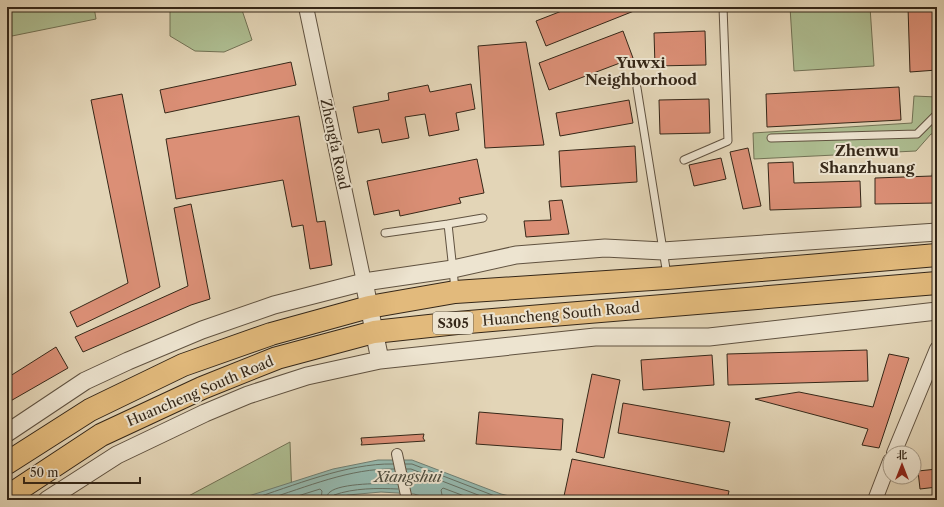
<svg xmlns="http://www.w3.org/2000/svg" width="944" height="507" font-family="'Libre Caslon Text','Noto Serif SC',serif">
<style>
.green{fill:#aebe92;stroke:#727255}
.water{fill:#95b9af;stroke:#6f7f73}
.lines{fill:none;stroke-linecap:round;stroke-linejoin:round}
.shore{stroke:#657064;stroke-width:1}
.building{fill:#db8f76;stroke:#352718}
.service-casing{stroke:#605240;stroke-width:9}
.pedestrian-casing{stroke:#605240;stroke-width:12}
.minor-casing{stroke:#605240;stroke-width:16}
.tertiary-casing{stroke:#605240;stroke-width:19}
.trunk-casing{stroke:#352718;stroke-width:24}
.service{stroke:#ede4d0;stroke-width:7}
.pedestrian{stroke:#ede4d0;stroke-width:10}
.minor{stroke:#ede4d0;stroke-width:14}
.tertiary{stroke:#ede4d0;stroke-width:17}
.trunk{stroke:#e2ba7c;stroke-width:22}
.labels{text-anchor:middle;stroke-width:4;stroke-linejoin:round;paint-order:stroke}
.shield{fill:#ede4d0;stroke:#6c604f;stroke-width:1}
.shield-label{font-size:13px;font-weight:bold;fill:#352718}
.street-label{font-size:14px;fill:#352718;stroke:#ede4d0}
.neighbourhood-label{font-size:15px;font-weight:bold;fill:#352718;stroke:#ede4d0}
.water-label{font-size:15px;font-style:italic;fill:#4d4c3e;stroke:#ede4d0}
</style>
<rect width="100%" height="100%" fill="#e3d5b7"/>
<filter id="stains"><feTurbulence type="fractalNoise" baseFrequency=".005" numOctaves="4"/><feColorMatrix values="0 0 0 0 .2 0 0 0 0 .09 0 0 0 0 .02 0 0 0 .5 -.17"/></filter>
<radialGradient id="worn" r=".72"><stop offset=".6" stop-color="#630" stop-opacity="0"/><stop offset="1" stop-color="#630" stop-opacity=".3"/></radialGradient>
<!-- green -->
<path class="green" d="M7,7h87l2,12 -89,18z
M172,7h69l11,33 -28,12 -29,-1 -25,-15v-27z
M790,7h80l4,59 -80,5z
M914,96l23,1v37h-6l-15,17 -162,8 -1,-26 159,-10z
M290,442l2,58h-111z"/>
<!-- water -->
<path class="water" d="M378,460h34l89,34 25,6h-91l-21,-6 -33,-2 -33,3 -19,5h-93l97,-31z"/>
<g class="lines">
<!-- shore -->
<path class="shore" d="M405,464h7l88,34 9,2
M406,469h5l80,31
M249,500c44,-14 98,-37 144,-36
M265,500c42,-13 85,-32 129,-31
M285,500l35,-11 2,2 -1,9
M327,500c0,-3 0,-6 3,-8 10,-9 54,-9 67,-8
M332,500l2,-5c20,-7 43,-7 64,-6
M443,500l-2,-10 2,-2 32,12"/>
</g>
<!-- building -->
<path class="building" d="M572,7h72l-98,39 -10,-25z
M908,7h29v63l-27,2z
M623,31l10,27 -84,32 -10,-27z
M705,31l1,34 -51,1 -1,-33z
M526,42l18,103 -59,3 -7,-102z
M291,62l5,23 -131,28 -5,-23z
M471,84l4,25 -19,4 3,17 -30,6 -4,-22 -20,3 4,21 -27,5 -3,-14 -21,4 -5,-26 36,-7 -1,-7 40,-8 2,7z
M899,87l2,33 -134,7 -1,-33z
M122,94l38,193 -83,40 -7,-15 58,-29 -37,-183z
M709,99l1,34 -50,1 -1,-34z
M629,100l4,23 -73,13 -4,-23z
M299,116l18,106 8,-1 7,44 -22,4 -7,-44 -11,2 -9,-47 -107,19 -10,-60z
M937,138v65l-62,1v-26l57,-2z
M635,146l2,36 -76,5 -2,-36z
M748,148l13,58 -18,3 -13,-57z
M721,158l5,21 -32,7 -5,-21z
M477,159l7,34 -25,5 2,5 -61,13 -1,-6 -25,5 -7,-34z
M793,162l1,21 66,-2 1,26 -91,3 -2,-47z
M562,200l7,34 -43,3 -2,-16 27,-1 -2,-19z
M191,204l19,95 -19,6 -108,47 -8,-15 113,-51 -14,-78z
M56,347l12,21 -61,35v-25z
M867,350l1,31 -140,4 -1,-31z
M889,354l20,4 -30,90 -17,-3 6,-16 -113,-30 44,-7 74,15z
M712,355l2,30 -71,5 -2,-30z
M592,374l28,6 -16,78 -28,-6z
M623,403l107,19 -6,30 -106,-19z
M479,412l84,7 -2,31 -85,-6z
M424,434l-1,4 2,3 -64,4 1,-2 -1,-5z
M572,459l157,32 -2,9h-143l-20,-4z
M937,469v18l-17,2 -2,-18z"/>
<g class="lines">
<defs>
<path id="service" d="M637,88l30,187
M771,138l146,-4 18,-18h2
M684,160l44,-19 -5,-134
M385,233l63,-9
M455,289l-7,-65 35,-6"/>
<path id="pedestrian" d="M397,454l10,46"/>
<path id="minor" d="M306,7l58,275
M894,453l43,-104
M875,500l15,-39"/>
<path id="tertiary" d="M364,282l16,78
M7,433l78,-52 43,-20 74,-31 72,-25 90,-23 89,-13 63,-14 89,-7 58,3 274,-19
M47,500l70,-45 88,-42 43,-18 59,-19 73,-16 215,-23h114l228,-26"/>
<path id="trunk" d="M7,463l83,-53 93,-45 88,-31 98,-27 86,-15 212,-14 270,-23
M7,497l94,-62 101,-47 75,-30 97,-26 83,-9 480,-40"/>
</defs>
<!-- service casing -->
<use href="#service" class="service-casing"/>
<!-- pedestrian casing -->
<use href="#pedestrian" class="pedestrian-casing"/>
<!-- minor casing -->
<use href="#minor" class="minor-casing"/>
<!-- tertiary casing -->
<use href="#tertiary" class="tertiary-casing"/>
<!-- trunk casing -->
<use href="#trunk" class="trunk-casing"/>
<!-- service -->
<use href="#service" class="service"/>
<!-- pedestrian -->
<use href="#pedestrian" class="pedestrian"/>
<!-- minor -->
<use href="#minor" class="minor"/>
<!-- tertiary -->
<use href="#tertiary" class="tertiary"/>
<!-- trunk -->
<use href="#trunk" class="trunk"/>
</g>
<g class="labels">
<!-- shield labels -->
<rect class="shield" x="433" y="312" width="40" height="22" rx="3"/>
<g class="shield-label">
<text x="453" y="328">S305</text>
</g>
<!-- street labels -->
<g class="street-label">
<text transform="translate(335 144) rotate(78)" y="5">Zhengfa Road</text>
<text transform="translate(561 314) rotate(-5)" y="5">Huancheng South Road</text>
<text transform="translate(200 391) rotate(-23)" y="5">Huancheng South Road</text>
</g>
<!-- neighbourhood labels -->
<g class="neighbourhood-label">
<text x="641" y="68">Yuwxi<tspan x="641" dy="17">Neighborhood</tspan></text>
<text x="867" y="156">Zhenwu<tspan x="867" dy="17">Shanzhuang</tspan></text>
</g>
<!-- water labels -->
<g class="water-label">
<text x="408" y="482">Xiangshui</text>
</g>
</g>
<!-- margin -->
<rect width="944" height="507" fill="none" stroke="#e3d5b7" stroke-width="24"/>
<rect x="8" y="8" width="928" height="491" fill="none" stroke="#352718" stroke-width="2"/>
<rect x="12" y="12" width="920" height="483" fill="none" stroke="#352718"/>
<!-- north arrow -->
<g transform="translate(902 465)"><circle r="19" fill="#ede4d0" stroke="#a39886"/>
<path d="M0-3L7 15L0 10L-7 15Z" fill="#8f2418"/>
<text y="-6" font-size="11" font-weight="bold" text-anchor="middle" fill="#352718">北</text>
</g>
<!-- scale -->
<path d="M24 477v6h116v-6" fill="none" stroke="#352718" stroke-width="2"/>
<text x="30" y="477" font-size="12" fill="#352718" stroke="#ede4d0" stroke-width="3" paint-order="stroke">50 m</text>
<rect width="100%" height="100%" filter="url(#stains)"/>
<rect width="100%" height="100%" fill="url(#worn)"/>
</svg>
